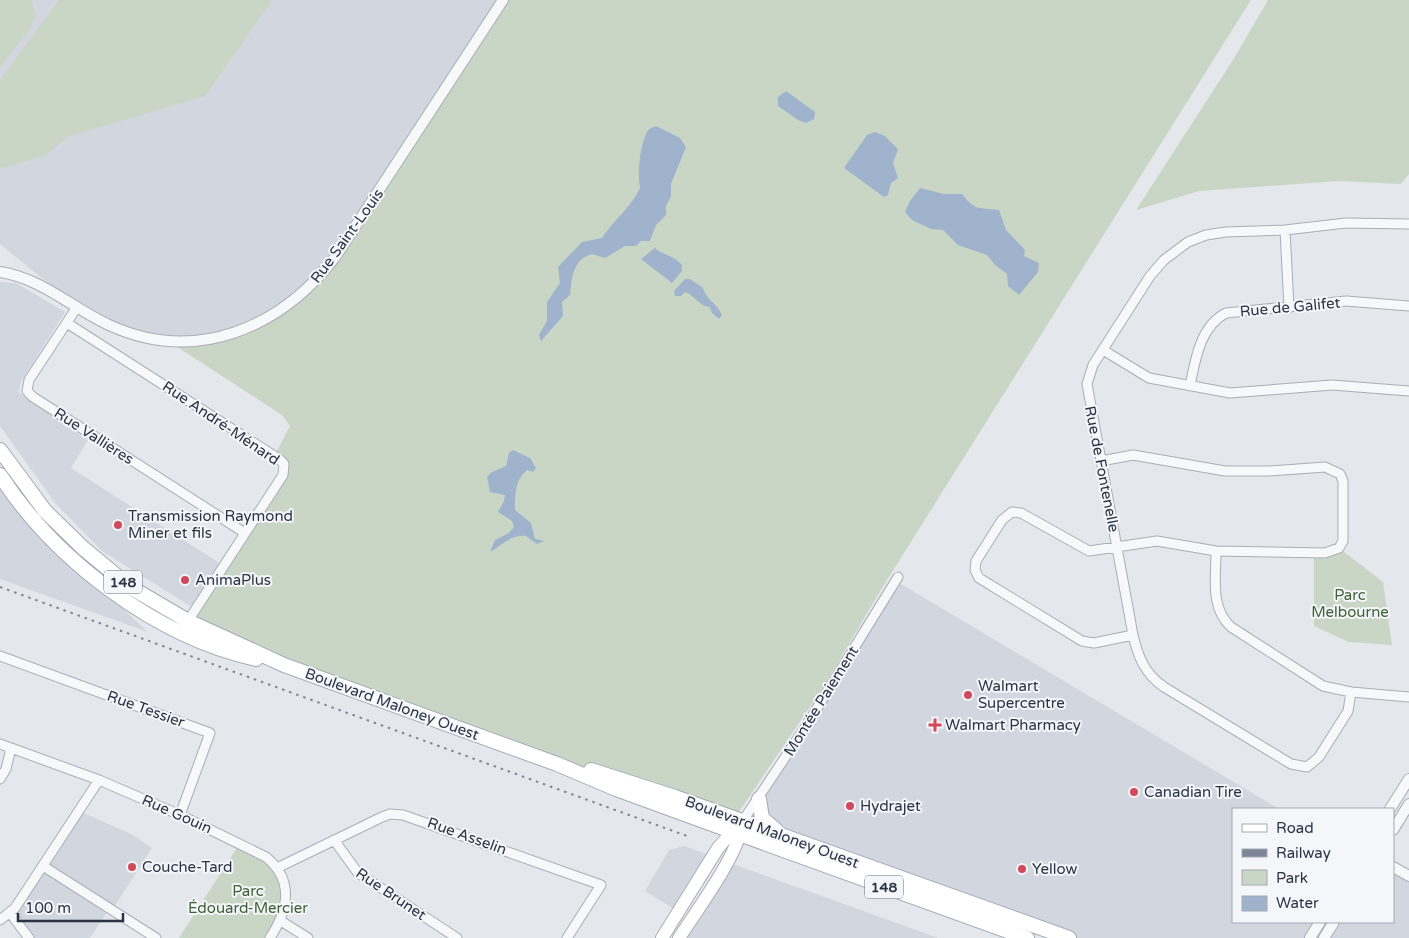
<svg xmlns="http://www.w3.org/2000/svg" width="1409" height="938" font-family="'Varela Round',sans-serif">
<style>
.built{fill:#d2d6de}
.green{fill:#c9d6c5}
.water{fill:#9fb4cc}
.lines{fill:none;stroke-linecap:round;stroke-linejoin:round}
.minor-casing{stroke:#a9aeb7;stroke-width:11}
.tertiary-casing{stroke:#a9aeb7;stroke-width:12}
.secondary-casing{stroke:#a9aeb7;stroke-width:14}
.primary-casing{stroke:#a3abb8;stroke-width:16}
.minor{stroke:#f7f8fa;stroke-width:9}
.tertiary{stroke:#f7f8fa;stroke-width:10}
.secondary{stroke:#fff;stroke-width:12}
.primary{stroke:#fff;stroke-width:14}
.rail{stroke:#7d8696;stroke-width:2;stroke-dasharray:2.5 5;stroke-linecap:butt}
.poi-dot{fill:#d1495b;stroke:#f4f6f9;stroke-width:2}
.labels{text-anchor:middle;stroke-width:4;stroke-linejoin:round;paint-order:stroke}
.shield{fill:#f4f6f9;stroke:#676e7b;stroke-width:1}
.shield-label{font-size:14px;font-weight:bold;fill:#2b3445}
.street-label{font-size:15px;fill:#2b3445;stroke:#f4f6f9}
.poi-label{font-size:15px;fill:#2b3445;stroke:#f4f6f9;text-anchor:start}
.park-label{font-size:15px;fill:#3f6138;stroke:#f4f6f9}
</style>
<rect width="100%" height="100%" fill="#e4e7ec"/>
<!-- built -->
<path class="built" d="M0,0h503l-167,256 -59,56 -75,28 -70,-6 -55,-27 -77,-63z
M0,282l16,1 49,29 -43,68 -4,12 70,48 -17,28 153,98 -29,43 -93,-58 -46,-47 -56,-78z
M0,487l116,115 32,30 -148,-53z
M896,581l383,228h-46v113h160v-55l16,9v62h-340l-327,-116z
M79,811l52,23 21,14 -40,62 -3,-1 -19,29h-61l-19,-25z
M684,846l29,10 -34,56 -34,-21 24,-41z
M727,862l211,76h-259z"/>
<!-- green -->
<path class="green" d="M0,0h31l5,15 -7,16 -29,36z
M59,0h213l-67,96 -138,41 -21,18 -46,14v-89z
M503,0h748l-369,588 -58,98 -88,130 -179,-52 -369,-143 95,-146 -6,-24 13,-25 -8,-11 -114,-74 67,-9 77,-47z
M1268,0h141v174l-8,10 -63,-3 -139,10 -63,19 97,-150z
M1339,548l44,34 9,63 -43,-3 -35,-16v-73z
M240,843l26,14 20,35 -16,46h-91z"/>
<!-- water -->
<path class="water" d="M786,91l29,21 -1,7 -8,4 -8,-3 -20,-14v-9z
M656,126l24,12 6,9 -15,37v12l-5,10v9l-10,10 -6,16h-9l-5,5h-11l-20,12 -13,-4c-20,6 -20,24 -22,41l-8,7 1,14 -22,25 -2,-6 8,-14v-19l13,-19 -2,-16 24,-25 20,-4c11,-17 29,-31 38,-50 -3,-15 0,-47 9,-59z
M875,132l10,4 13,13 -5,14 5,15 -7,5 -3,12 -4,2 -40,-29 23,-33z
M920,188l24,6h18c14,18 17,13 37,16l7,20 19,20 -1,6 15,7 -1,9 -19,23 -11,-9 -1,-12 -11,-8 -9,-11 -29,-10 -15,-15 -12,-1 -19,-9 -7,-8 5,-11z
M655,248c9,8 19,7 27,17v6l-10,12 -31,-24z
M685,279h5l13,9c3,12 14,15 19,27l-3,4 -7,-6 -2,-6c-12,-1 -15,-12 -25,-15l-4,4h-6l-1,-5z
M513,450l17,8 6,10 -3,4 -6,-2c-12,10 -12,25 -12,40l16,13 4,16 9,2 -7,3 -11,-8c-15,-2 -24,9 -36,16l5,-12 14,-7 5,-6 -2,-6 -14,-9 6,-11 1,-6 -15,-3 -3,-15 5,-5 14,-6 3,-13z"/>
<g class="lines">
<defs>
<path id="minor" d="M1285,230l4,78
M77,307l-48,73 -2,11 6,6 212,136
M67,323l212,136 5,5 -1,11 -97,149
M1103,350l46,28 81,15 102,-8 77,6
M1190,386c5,-25 10,-60 36,-73l120,-12 63,5
M1101,461l32,-6 92,16h44l56,-4 15,7 3,7v60l-4,7 -14,5 -109,-2 -59,-10 -68,10 -68,-38 -9,-1 -10,8 -26,41 -1,9 4,8 103,63 12,2 39,-8
M1216,551c0,27 -6,57 15,76l92,59 28,6 58,5
M0,656l210,77 -30,82
M1351,692l-3,19 -29,46 -12,10 -16,-3 -127,-77c-19,-13 -26,-30 -31,-52l-46,-251 6,-19 57,-89 14,-16 24,-18 18,-7 20,-3 59,-2 61,-7 63,1
M0,744l99,36 81,35 86,42c29,24 22,53 4,81
M0,779l6,-10 5,-21
M742,822l64,-96 92,-149
M334,840l24,33 99,65
M43,866l113,72
M277,868l105,-51 8,-3 13,1 198,70 -34,53
M10,913l19,25
M0,920l15,-12 84,-128
M281,921l27,17"/>
<path id="tertiary" d="M0,272c41,6 72,36 109,53 87,40 172,3 227,-69l167,-256
M1390,809l19,-30
M1393,830l16,-26
M1393,867l16,9
M1310,938l10,-16
M1324,938l10,-16"/>
<path id="secondary" d="M662,938l56,-90 20,-23
M679,938c18,-28 59,-83 63,-113"/>
<path id="primary" d="M0,450l45,61 38,37 47,39 58,34 96,44 273,99 59,25 115,42 296,107
M0,475c55,85 156,162 256,184
M591,770l84,27 394,141
M759,799l3,19 14,12"/>
</defs>
<!-- minor casing -->
<use href="#minor" class="minor-casing"/>
<!-- tertiary casing -->
<use href="#tertiary" class="tertiary-casing"/>
<!-- secondary casing -->
<use href="#secondary" class="secondary-casing"/>
<!-- primary casing -->
<use href="#primary" class="primary-casing"/>
<!-- minor -->
<use href="#minor" class="minor"/>
<!-- tertiary -->
<use href="#tertiary" class="tertiary"/>
<!-- secondary -->
<use href="#secondary" class="secondary"/>
<!-- primary -->
<use href="#primary" class="primary"/>
<!-- rail -->
<path class="rail" d="M0,587l687,249"/>
</g>
<!-- markers -->
<g class="poi-dot">
<circle cx="118" cy="525" r="5"/>
<circle cx="185" cy="580" r="5"/>
<circle cx="968" cy="695" r="5"/>
<path d="M932.5 717.5h5v5h5v5h-5v5h-5v-5h-5v-5h5z"/>
<circle cx="1134" cy="792" r="5"/>
<circle cx="850" cy="806" r="5"/>
<circle cx="132" cy="867" r="5"/>
<circle cx="1022" cy="869" r="5"/>
</g>
<g class="labels">
<!-- shield labels -->
<g class="shield">
<rect x="104" y="570.5" width="38" height="23" rx="4"/>
<rect x="865" y="875.5" width="38" height="23" rx="4"/>
</g>
<g class="shield-label">
<text x="123" y="587">148</text>
<text x="884" y="892">148</text>
</g>
<!-- street labels -->
<g class="street-label">
<text transform="translate(347 236) rotate(-54)" y="5">Rue Saint-Louis</text>
<text transform="translate(1290 307) rotate(-5)" y="5">Rue de Galifet</text>
<text transform="translate(221 423) rotate(34)" y="5">Rue André-Ménard</text>
<text transform="translate(94 436) rotate(33)" y="5">Rue Vallières</text>
<text transform="translate(1102 469) rotate(79)" y="5">Rue de Fontenelle</text>
<text transform="translate(821 701) rotate(-58)" y="5">Montée Paiement</text>
<text transform="translate(392 704) rotate(20)" y="5">Boulevard Maloney Ouest</text>
<text transform="translate(146 709) rotate(20)" y="5">Rue Tessier</text>
<text transform="translate(177 814) rotate(24)" y="5">Rue Gouin</text>
<text transform="translate(772 832) rotate(20)" y="5">Boulevard Maloney Ouest</text>
<text transform="translate(467 836) rotate(20)" y="5">Rue Asselin</text>
<text transform="translate(391 894) rotate(34)" y="5">Rue Brunet</text>
</g>
<!-- poi labels -->
<g class="poi-label">
<text x="128" y="521">Transmission Raymond<tspan x="128" dy="17">Miner et fils</tspan></text>
<text x="195" y="585">AnimaPlus</text>
<text x="978" y="691">Walmart<tspan x="978" dy="17">Supercentre</tspan></text>
<text x="945" y="730">Walmart Pharmacy</text>
<text x="1144" y="797">Canadian Tire</text>
<text x="860" y="811">Hydrajet</text>
<text x="142" y="872">Couche-Tard</text>
<text x="1032" y="874">Yellow</text>
</g>
<!-- park labels -->
<g class="park-label">
<text x="1350" y="600">Parc<tspan x="1350" dy="17">Melbourne</tspan></text>
<text x="248" y="896">Parc<tspan x="248" dy="17">Édouard-Mercier</tspan></text>
</g>
</g>
<!-- legend -->
<rect x="1232" y="808" width="162" height="115" fill="#f4f6f9" stroke="#a4a8b1"/>
<rect x="1242" y="824" width="25" height="8" fill="#ffffff" stroke="#a4a8b1"/>
<text x="1276" y="833" font-size="15" fill="#2b3445">Road</text>
<rect x="1242" y="849" width="25" height="8" fill="#7d8696" stroke="#a4a8b1"/>
<text x="1276" y="858" font-size="15" fill="#2b3445">Railway</text>
<rect x="1242" y="870" width="25" height="15" fill="#c9d6c5" stroke="#a4a8b1"/>
<text x="1276" y="883" font-size="15" fill="#2b3445">Park</text>
<rect x="1242" y="896" width="25" height="15" fill="#9fb4cc" stroke="#a4a8b1"/>
<text x="1276" y="908" font-size="15" fill="#2b3445">Water</text>
<!-- scale -->
<path d="M18 913v8h105v-8" fill="none" stroke="#2b3445" stroke-width="2.5"/>
<text x="25" y="913" font-size="15" fill="#2b3445" stroke="#f4f6f9" stroke-width="4" paint-order="stroke">100 m</text>
</svg>
